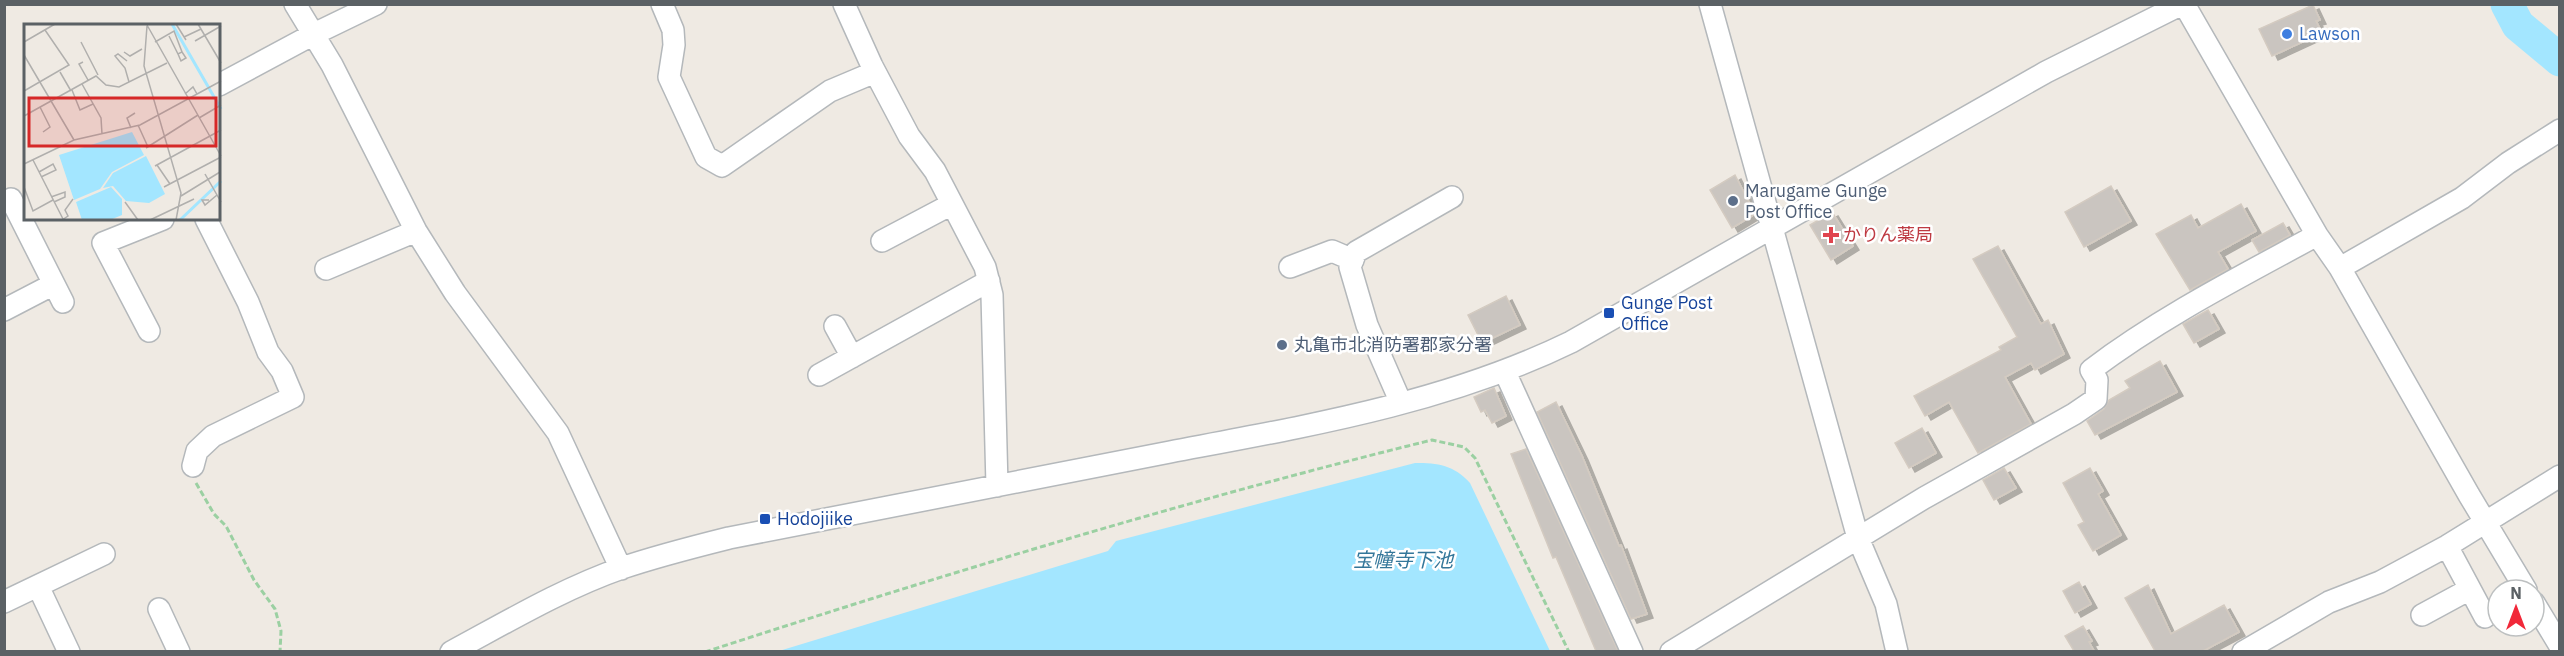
<svg xmlns="http://www.w3.org/2000/svg" width="2564" height="656" font-family="'IBM Plex Sans','Noto Sans JP',sans-serif">
<style>
.water{fill:#a3e6ff}
.lines{fill:none;stroke-linecap:round;stroke-linejoin:round}
.river{stroke:#a3e6ff;stroke-width:33}
.building{fill:#cac5c0;stroke:#d4cbc1;stroke-width:1.5;filter:url(#shadow)}
.minor-casing{stroke:#b4b8bb;stroke-width:24}
.path{stroke:#9bd0a2;stroke-width:3;stroke-dasharray:6 3;stroke-linecap:butt}
.minor{stroke:#fff;stroke-width:21}
.shop-dot{fill:#3f7fe0;stroke:#fff;stroke-width:2}
.service-dot{fill:#5c6f8a;stroke:#fff;stroke-width:2}
.health-dot{fill:#e0444e;stroke:#fff;stroke-width:2}
.transit-dot{fill:#1a4fb4;stroke:#fff;stroke-width:2}
.labels{text-anchor:middle;stroke-width:5;stroke-linejoin:round;paint-order:stroke}
.shop-label{font-size:18px;fill:#366cbe;stroke:#fff;text-anchor:start}
.service-label{font-size:18px;fill:#4e5e75;stroke:#fff;text-anchor:start}
.health-label{font-size:18px;fill:#be3a42;stroke:#fff;text-anchor:start}
.transit-label{font-size:18px;fill:#164399;stroke:#fff;text-anchor:start}
.water-label{font-size:20px;font-style:italic;fill:#34779a;stroke:#fff}
.inset-river{fill:none;stroke:#a3e6ff;stroke-width:3}
.inset-road{fill:none;stroke:#b0afad;stroke-width:1.5}
.view{fill:#d62828;fill-opacity:0.15;stroke:#d62828;stroke-width:3}
.inset-edge{fill:none;stroke:#5b6165;stroke-width:3}
</style>
<defs>
<filter id="shadow"><feDropShadow dx="6" dy="4" stdDeviation="0" flood-color="#0004"/></filter>
</defs>
<rect width="100%" height="100%" fill="#efeae3"/>
<!-- water -->
<path class="water" d="M1415,463c23,0 39,2 55,20l80,168h-771l329,-100 8,-10z"/>
<g class="lines">
<!-- river -->
<path class="river" d="M2507,4l11,21 42,35"/>
</g>
<!-- building -->
<path class="building" d="M2313,5l7,15 -4,1 6,12 -50,23 -13,-27z
M1735,175l20,39 -23,14 -22,-38z
M2111,186l20,35 -47,26 -19,-35z
M2241,204l15,27 -38,21 10,17 -38,21 -34,-56 35,-19 7,13z
M1832,212l21,34 -22,14 -21,-35z
M2283,223l7,12 -31,17 -7,-12z
M1998,246l43,78 7,-4 16,34 -29,16 -4,-7 -26,14 26,47 -53,29 -29,-51 -24,14 -11,-20 87,-46 -2,-3 18,-10 -44,-78z
M1506,296l14,29 -38,18 -14,-28z
M2208,310l11,19 -25,14 -11,-19z
M2160,361l17,31 -82,43 -8,-14 17,-12 5,-9 21,-12 -5,-7z
M1494,388l12,28 -14,7 -7,-13 -4,2 -7,-15z
M1556,402l26,54 37,90 2,-1 26,69 -16,5 -94,-207z
M1922,428l14,25 -27,15 -14,-25z
M1526,449l92,202h-22l-40,-94 -3,1 -42,-104z
M2004,468l12,20 -22,12 -11,-20z
M2090,468l13,23 -5,3 23,41 -28,16 -15,-26 6,-3 -21,-39z
M2079,582l12,22 -16,9 -12,-22z
M2148,585l23,49 53,-29 15,27 -36,19h-48l-30,-53z
M2083,626l9,15 -3,1 5,9h-20l-9,-15z"/>
<g class="lines">
<defs>
<path id="minor" d="M295,4l37,61 84,166 39,62 103,140 63,136
M662,4l11,26 1,15 -5,32 37,80 16,9 108,-75 45,-19
M844,4l28,62 37,70 26,35 50,96 7,28 5,191
M1710,4l148,534 28,66 11,48
M2184,4l133,231 23,33 129,227 57,95
M219,85l93,-50 64,-31
M11,199l52,103
M882,241l70,-37
M1290,267l42,-16 21,9
M2340,268l122,-70 46,-35 52,-33
M326,269l90,-38
M4,310l50,-26
M835,326l17,31
M149,331l-46,-88 60,-24
M1505,372l127,280
M819,375l170,-94
M1401,403l-34,-78 -17,-58 6,-15 96,-55
M193,466l4,-15 16,-15 80,-39 -11,-26 -14,-19 -20,-50 -42,-83
M2447,546l38,71
M38,586l31,66
M4,602l100,-48
M2534,603l26,43
M159,609l20,43
M2422,615l48,-26
M451,652c56,-30 111,-63 171,-84 35,-12 71,-21 107,-30 147,-28 294,-57 441,-86 137,-26 276,-49 401,-110l475,-270 136,-68
M1671,652l253,-154 150,-84 22,-15 1,-19 -6,-10c70,-53 149,-93 226,-135
M2243,652l86,-50 51,-20 67,-36 113,-70"/>
</defs>
<!-- minor casing -->
<use href="#minor" class="minor-casing"/>
<!-- path -->
<path class="path" d="M196,483l18,31 12,12 28,54 21,29 6,22 -1,21
M705,652c240,-78 482,-152 727,-212l32,7 11,11 94,194"/>
<!-- minor -->
<use href="#minor" class="minor"/>
</g>
<!-- markers -->
<circle class="shop-dot" cx="2287" cy="34" r="6"/>
<g class="service-dot">
<circle cx="1733" cy="201" r="6"/>
<circle cx="1282" cy="345" r="6"/>
</g>
<path class="health-dot" d="M1828 226h6v6h6v6h-6v6h-6v-6h-6v-6h6z"/>
<g class="transit-dot">
<rect x="1603" y="307" width="12" height="12" rx="3"/>
<rect x="759" y="513" width="12" height="12" rx="3"/>
</g>
<g class="labels">
<!-- shop labels -->
<g class="shop-label">
<text x="2299" y="40">Lawson</text>
</g>
<!-- service labels -->
<g class="service-label">
<text x="1745" y="197">Marugame Gunge<tspan x="1745" dy="21">Post Office</tspan></text>
<text x="1294" y="351">丸亀市北消防署郡家分署</text>
</g>
<!-- health labels -->
<g class="health-label">
<text x="1843" y="241">かりん薬局</text>
</g>
<!-- transit labels -->
<g class="transit-label">
<text x="1621" y="309">Gunge Post<tspan x="1621" dy="21">Office</tspan></text>
<text x="777" y="525">Hodojiike</text>
</g>
<!-- water labels -->
<g class="water-label">
<text x="1403" y="567">宝幢寺下池</text>
</g>
</g>
<!-- overview -->
<g transform="translate(24 24)">
<rect width="196" height="196" fill="#efeae3"/>
<path d="M108,108l12,23 -32,17 -12,17 -26,11 -15,-45zM122,132l19,38 -16,9 -23,-2 -13,-15 -10,2 10,-15zM87,163l11,12v16l-12,5h-28l-6,-18z" fill="#a3e6ff"/>
<path class="inset-river" d="M148,0l49,85M156,196l41,-39"/>
<path class="inset-road" d="M152,0l10,16M174,0l23,39M123,1l74,131M123,2l-3,40 37,127 -5,27M160,13l17,-8M171,17l26,-15M0,18l31,-18M57,18l17,33M131,18l19,-11 8,21 -4,2 -9,-18M100,28l6,4 12,-7M154,30l3,7 5,-3 -4,-6M0,31l50,85M103,37l-9,-7 -3,2 10,12 4,14M59,38l-4,2 9,16M36,48l11,19M58,60l19,34 1,16M48,66l8,20 13,-6M0,67l45,-26 -24,-35M161,70l8,-7 4,7M16,83l10,20 -7,5M0,92l72,-40 10,9 13,2 48,-24M175,94l22,-13M114,101l10,22M107,104l-4,-10 8,-5M122,124l52,-33M9,136l30,59M0,140l50,-24 66,-15 81,-44M133,141l13,19M131,142l66,-36M15,148l14,-8 3,6 -15,7M181,150l16,28M0,163l9,24 20,-11M140,163l57,-30M157,172l39,-24M27,173l14,-5v5l-11,5M185,176h-7l3,5 12,-10M101,178l13,18M38,196l6,-4 -3,-6 8,-11M126,196l44,-21"/>
<path class="view" d="M5,74h187v48h-187z"/>
<rect width="196" height="196" class="inset-edge"/>
</g>
<!-- border -->
<rect width="2564" height="656" fill="none" stroke="#5b6165" stroke-width="12"/>
<!-- north arrow -->
<g transform="translate(2516 608)"><circle r="28" fill="#ffffff" stroke="#bdc0c1" stroke-width="1.5"/>
<path d="M0-4.5L10 22L0 15L-10 22Z" fill="#f12839"/>
<text y="-9" font-size="16" font-weight="bold" text-anchor="middle" fill="#5b6165">N</text>
</g>
</svg>
